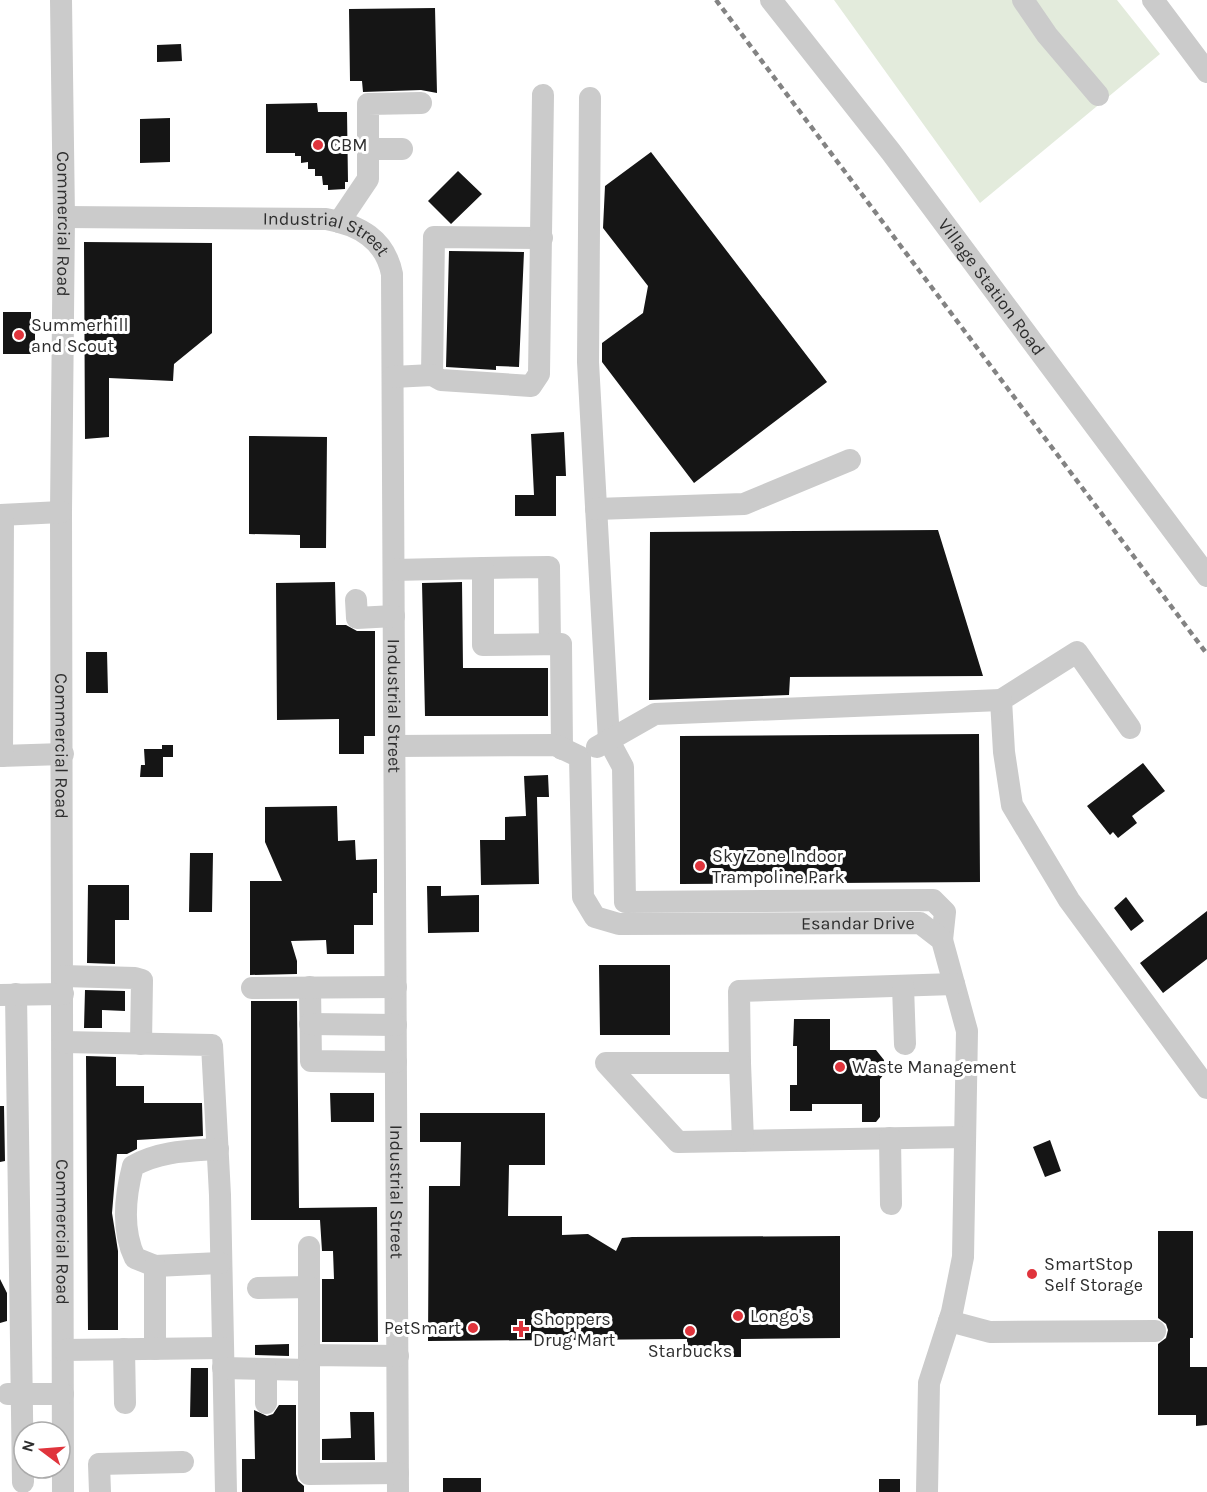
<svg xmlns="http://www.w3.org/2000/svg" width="1207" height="1492" font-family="Karla,sans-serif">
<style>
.green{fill:#e3ebdc}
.building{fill:#151515}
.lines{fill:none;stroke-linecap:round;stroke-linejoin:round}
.minor{stroke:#cbcbcb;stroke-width:22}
.rail{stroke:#838383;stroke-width:4.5;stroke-dasharray:6 4.5;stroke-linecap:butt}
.poi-dot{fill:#e0343c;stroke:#fff;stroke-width:2}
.labels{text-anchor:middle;stroke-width:6;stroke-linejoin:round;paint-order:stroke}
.poi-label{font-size:18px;fill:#2e2e2e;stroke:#fff;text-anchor:start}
.street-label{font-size:18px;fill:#2e2e2e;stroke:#fff}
</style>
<rect width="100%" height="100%" fill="#fff"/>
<!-- green -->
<path class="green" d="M834,0h283l43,54 -180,149z"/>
<!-- building -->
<path class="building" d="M435,8l2,85 -16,-3 -58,2 -1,-11h-12l-1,-72z
M181,44l1,17 -25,1v-17z
M317,103l1,9h29l1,70h-3v7l-17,1v-5h-5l-1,-9h-7v-7h-7v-7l-7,1v-7h-6v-3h-29v-49z
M170,118v44l-30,1v-44z
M651,152l176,230 -133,101 -92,-121v-19l41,-30 5,-27 -45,-58 2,-42z
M458,171l24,23 -31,30 -23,-23z
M84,242l128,1v90l-38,31 -1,17 -64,-3v59l-24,2z
M449,251l75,1 -5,115 -23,-1v4l-50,-3z
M3,312h28v18h4v13h-4v11h-28z
M564,432l2,44h-10v40h-41v-21h19l-3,-61z
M249,436l78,1 -1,111h-26v-13l-51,-1z
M938,530l45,146 -193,1 -1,18 -140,5 1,-168z
M335,582l1,43h10l11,6h18v105h-11v18h-25v-35l-62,1 -1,-137z
M462,582l1,86h85v48h-123l-3,-133z
M86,652h21l1,41h-22z
M979,734l1,148 -300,2v-148z
M162,745h11v12h-10v20h-23l1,-12h4l-1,-16h18z
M1143,763l22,28 -33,25 5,7 -19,15 -5,-6 -3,3 -23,-29z
M548,775l1,22h-12l2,87 -58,1 -1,-45h25v-23l21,-1 -2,-40z
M337,806l1,35 17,-1 1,20 21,-1v34h-4v32h-19v29h-27l-1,-14 -35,1 6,20v13l-47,1v-94h32l-17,-39v-35z
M190,853h23l-1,59h-23z
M88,885h41v35h-14v44l-28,-1z
M427,886h14v10l38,-1v37l-51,1z
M1126,897l18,24 -13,10 -17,-23z
M1207,911v48l-44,34 -23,-30z
M599,965h71v70h-70z
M85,990l40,1v20l-23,-1v18h-18z
M251,1001h46l2,207 78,-1 1,135h-56v-63h12l-1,-28h-11l-2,-31h-69z
M794,1019h36v31h46l8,10v14l-4,5v38l-4,5h-14v-18h-50v7h-22v-26h7v-39h-4z
M86,1056l30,1v29h28v17h58l1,33 -66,4v9l-10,5h-10l-5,59 6,38v79h-30z
M330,1093h44v29h-43z
M0,1106h4l1,55 -5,1z
M420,1113h125v52h-36l-1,51h54v19l26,-1 28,17 6,-13 10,-1 208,-1v102l-99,1v18h-54v-18l-259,2 1,-155h31l1,-44h-41z
M1050,1140l11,31 -16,6 -12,-30z
M1158,1231h35v107h-3v29h17v58l-11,1v-11h-38v-71l8,-6 2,-8 -2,-6 -8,-6z
M0,1279l7,14v28l-7,2z
M289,1344v12l-34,-1v-10z
M191,1368h17v49h-18z
M279,1405h17v69l2,7 6,5v6h-62v-33h13l-1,-49 13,6 6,-2z
M350,1412h24l1,48h-53v-21l29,-1z
M443,1478h38v14h-38z
M879,1479h21v13h-21z"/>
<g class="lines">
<!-- minor -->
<g class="minor">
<path id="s1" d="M61,0l3,217 -3,295 2,980"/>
<path id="s2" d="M771,0l120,152 316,424"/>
<path d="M1023,0l24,35 51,60"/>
<path d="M1153,0l54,72"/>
<path d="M590,98l-2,264 21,379 14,26 2,135 308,-2 12,12 -3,28"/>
<path d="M369,149h33"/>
<path id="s3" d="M64,217l262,2c33,6 59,20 66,55l6,1218"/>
<path d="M339,222l29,-43v-75l53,-1"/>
<path d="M432,375l2,-138 108,1"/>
<path d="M393,377l39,-2 9,5 90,6 8,-12 4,-279"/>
<path d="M596,509l148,-5 106,-44"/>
<path d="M0,515l61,-3"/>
<path d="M483,568l66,-1 1,77"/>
<path d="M394,570l89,-2v77l78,-1 1,105"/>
<path d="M356,600l1,18 37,-2"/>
<path d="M1130,728l-53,-76 -76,48 3,52 8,53 57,95 138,188"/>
<path id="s4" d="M395,746l160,-1 25,12 3,140 12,20 24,7 301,-1 22,17 25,91 -4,226 -11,55 -23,71 -2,109"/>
<path d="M597,747l58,-33 346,-14"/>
<path d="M0,756l63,-2"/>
<path d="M2,756l1,-241"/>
<path d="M63,976l72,2 7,2 -1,64"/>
<path d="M954,984l-215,7 1,72h-134l72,79 287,-5"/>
<path d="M903,986l2,58"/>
<path d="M310,987l1,74 85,1"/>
<path d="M252,988l144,-1"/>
<path d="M16,994l7,488"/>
<path d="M0,995l63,-1"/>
<path d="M310,1024l86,1"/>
<path d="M63,1042l149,3 8,150 6,297"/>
<path d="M740,1063l3,78"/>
<path d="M890,1138l1,66"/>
<path d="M218,1149c-31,2 -58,2 -85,17 -8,30 -12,63 2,92l20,8 65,-3"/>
<path d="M155,1266v83"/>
<path d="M309,1287v-40"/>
<path d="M258,1288l51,-1v68"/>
<path d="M949,1321l41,11 165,-1"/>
<path d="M124,1349l1,54"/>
<path d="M64,1350l158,-2"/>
<path d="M223,1368l86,2v-15l89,1"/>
<path d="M266,1369v34"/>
<path d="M309,1370v104l89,-1"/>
<path d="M8,1394h55"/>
<path d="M100,1492l-1,-28 84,-2"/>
</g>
<!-- rail -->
<path class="rail" d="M716,0l491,654"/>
</g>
<!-- markers -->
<g class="poi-dot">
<circle cx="318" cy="145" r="6"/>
<circle cx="19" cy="335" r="6"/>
<circle cx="700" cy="866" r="6"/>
<circle cx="840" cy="1067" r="6"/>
<circle cx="1032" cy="1274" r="6"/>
<circle cx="738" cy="1316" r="6"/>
<circle cx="473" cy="1328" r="6"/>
<path d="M518 1320h6v6h6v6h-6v6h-6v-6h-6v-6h6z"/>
<circle cx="690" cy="1331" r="6"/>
</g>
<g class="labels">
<!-- poi labels -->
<g class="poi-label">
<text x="330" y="151">CBM</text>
<text x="31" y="331">Summerhill<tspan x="31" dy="21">and Scout</tspan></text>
<text x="712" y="862">Sky Zone Indoor<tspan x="712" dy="21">Trampoline Park</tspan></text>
<text x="852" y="1073">Waste Management</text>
<text x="1044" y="1270">SmartStop<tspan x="1044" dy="21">Self Storage</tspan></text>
<text x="750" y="1322">Longo's</text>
<text x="533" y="1325">Shoppers<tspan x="533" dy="21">Drug Mart</tspan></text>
<text x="461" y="1334" text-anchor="end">PetSmart</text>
<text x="690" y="1357" text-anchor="middle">Starbucks</text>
</g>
<!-- street labels -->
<g class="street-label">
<text dy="6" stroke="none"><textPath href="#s1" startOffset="224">Commercial Road</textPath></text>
<text dy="6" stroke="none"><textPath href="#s3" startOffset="266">Industrial Street</textPath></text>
<text dy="6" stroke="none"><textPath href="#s2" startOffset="362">Village Station Road</textPath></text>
<text dy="6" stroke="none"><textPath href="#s3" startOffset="786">Industrial Street</textPath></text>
<text dy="6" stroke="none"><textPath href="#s1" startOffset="746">Commercial Road</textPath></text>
<text dy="6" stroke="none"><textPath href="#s4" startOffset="615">Esandar Drive</textPath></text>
<text dy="6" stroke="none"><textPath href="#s3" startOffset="1272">Industrial Street</textPath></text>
<text dy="6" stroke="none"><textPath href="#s1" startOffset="1232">Commercial Road</textPath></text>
</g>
</g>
<!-- north arrow -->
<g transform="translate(42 1450) rotate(286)"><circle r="28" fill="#ffffff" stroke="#ababab" stroke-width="1.5"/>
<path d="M0-4.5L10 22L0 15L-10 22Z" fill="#e0343c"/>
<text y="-9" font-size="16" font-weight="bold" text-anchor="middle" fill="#2e2e2e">N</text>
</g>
</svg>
